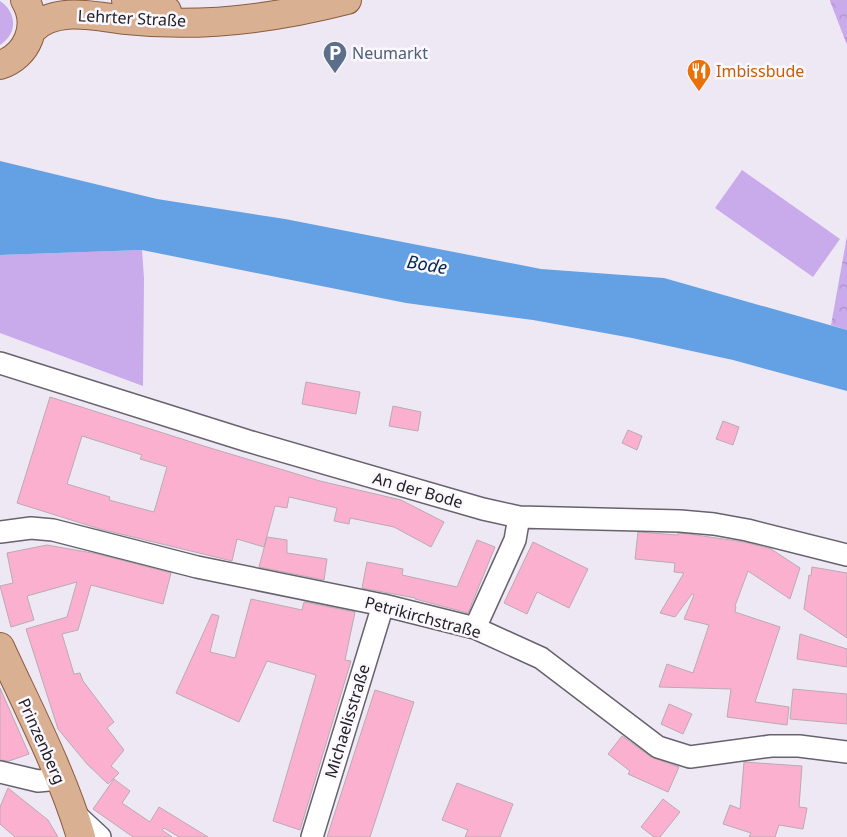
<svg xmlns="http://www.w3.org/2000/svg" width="847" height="837" font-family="'Noto Sans',sans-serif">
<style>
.grass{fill:#c9aaea}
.forest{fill:url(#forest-crowns)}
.water{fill:#64a0e4}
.building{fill:#fbb0cf;stroke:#baabb1;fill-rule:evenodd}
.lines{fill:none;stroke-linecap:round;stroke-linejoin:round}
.minor-casing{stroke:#67626d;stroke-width:24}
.major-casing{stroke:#895c3d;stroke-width:30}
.minor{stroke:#fff;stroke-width:21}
.major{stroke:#d9b092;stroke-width:28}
.labels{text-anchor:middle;stroke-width:5;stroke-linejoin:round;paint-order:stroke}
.street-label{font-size:16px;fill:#232125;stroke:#faf7fe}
.service-label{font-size:16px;fill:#4e5e75;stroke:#faf7fe;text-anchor:start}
.food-label{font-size:16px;fill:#c56008;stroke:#faf7fe;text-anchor:start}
.water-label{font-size:18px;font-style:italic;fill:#002954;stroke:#faf7fe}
</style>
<defs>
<pattern id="forest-crowns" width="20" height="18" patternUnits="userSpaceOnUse" patternTransform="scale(1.25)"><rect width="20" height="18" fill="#c9aaea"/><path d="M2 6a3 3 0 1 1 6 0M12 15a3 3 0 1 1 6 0" fill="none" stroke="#ac92c9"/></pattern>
</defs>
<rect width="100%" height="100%" fill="#eee8f5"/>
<!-- grass -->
<path class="grass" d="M0,1c17,11 18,33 0,44z
M742,170l98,69 -27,38 -98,-69z
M142,250l2,28 -1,108 -143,-53v-78z"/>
<!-- forest -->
<path class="forest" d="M830,0h17v45l-17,-44z
M847,236v94l-16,-5z"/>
<!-- water -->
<path class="water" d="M0,161l157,38 128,20 256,50 123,9 183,52v61l-114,-31 -101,-22 -99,-18 -127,-17 -264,-53 -142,5z"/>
<!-- building -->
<path class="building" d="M306,382l54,10 -4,22 -54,-10z
M50,397l157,50 113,34 81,19 43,22 -13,25 -37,-20 -44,-9 -1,6 -15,-3 3,-13 -48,-11 -2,11 -12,-2 -11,41 -27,-8 -5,22 -132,-32 -83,-26zM82,436l60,19 -2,4 27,8 -13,45 -45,-12 1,-3 -43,-13z
M393,406l28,6 -3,19 -29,-5z
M723,421l16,6 -6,18 -17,-6z
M628,430l14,6 -5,14 -15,-7z
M638,532l40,3v-2l11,1 55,8 27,7 29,19 -10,31 -42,-28 -13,35 1,1 -1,5 45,15 -25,75 34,5 -2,18 -60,-8 4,-28 -72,-2 8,-23 26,9 16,-48 -25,-6 10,-24 -2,-1 -17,23 -15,-4 24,-40 -10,-1 1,-9 -40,-4z
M267,537l20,3v13l40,6 -3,21 -65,-13z
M477,540l18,7 -27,66 -53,-14v-1l-53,-10 5,-26 36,7 -1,6 55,12z
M533,542l55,27 -19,39 -32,-16 -10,22 -23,-11z
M47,545l51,9 73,19 -8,31 -72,-19 -13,45 -16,4 12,40 6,-1 3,8 31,41 -7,6 17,22 -13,16 8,7 -11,11 -21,-20 -29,-35 -32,-100 41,-12 10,-35 -50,14 7,24 -23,7 -11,-41 13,-3 -6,-30z
M812,567l35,6v65l-43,-29 5,-34 2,1z
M251,599l51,11 2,-8 51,10 -10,48 6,1 -51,169 -27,-9 43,-146 -49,-14 -28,61 -63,-29 36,-79 7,2 -9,36 25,6z
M800,634l47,15v18l-50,-8z
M0,688l29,66 -20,7 -9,-1z
M793,689l54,5v30l-57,-5z
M375,690l39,12 -44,135h-43z
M669,704l23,10 -9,20 -22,-10z
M622,736l29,21 28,10 -11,25 -40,-18 2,-3 -22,-17z
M744,762l58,4 -3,41 8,1 -4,21 -24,-4 -4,12h-26l2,-4 -28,-9 7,-19 10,4z
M114,779l16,12 -8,12 28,19 9,-15 49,30h-29l-15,-9 -2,2 10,7h-39l-40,-28z
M457,783l56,21 -13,33h-35l3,-7 -26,-10z
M8,788l40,32 10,17h-43l-15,-13v-17z
M663,799l17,13 -20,25h-6l-13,-10z"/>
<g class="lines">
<defs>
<path id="minor" d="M0,363l248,78 235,68 36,8 161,4 34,3 33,6 100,25
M0,532l31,-4 22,2 144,37 186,38 92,23 66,30 117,89 32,10 81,-11h28l48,6
M475,628l40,-88 4,-23
M0,772l38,9 21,-2
M74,813l26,24
M312,837l71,-232"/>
<path id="major" d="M126,0l41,11
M32,30c23,-25 65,-13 95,-10 73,8 150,-2 220,-20
M0,65c28,-9 40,-40 25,-65
M0,647c28,61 62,126 81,190"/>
</defs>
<!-- minor casing -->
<use href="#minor" class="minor-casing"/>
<!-- major casing -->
<use href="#major" class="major-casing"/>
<!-- minor -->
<use href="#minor" class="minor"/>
<!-- major -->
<use href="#major" class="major"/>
</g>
<!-- icons -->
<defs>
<symbol id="parking-pin" viewBox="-11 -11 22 30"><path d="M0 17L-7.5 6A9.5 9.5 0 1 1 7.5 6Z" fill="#5c6f8a" stroke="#faf7fe"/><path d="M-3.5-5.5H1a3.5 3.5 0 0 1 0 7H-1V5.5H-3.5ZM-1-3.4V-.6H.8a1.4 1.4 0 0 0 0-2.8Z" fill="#fff"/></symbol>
<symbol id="restaurant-pin" viewBox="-11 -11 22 30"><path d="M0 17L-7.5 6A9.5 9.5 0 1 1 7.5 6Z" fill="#e8710a" stroke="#faf7fe"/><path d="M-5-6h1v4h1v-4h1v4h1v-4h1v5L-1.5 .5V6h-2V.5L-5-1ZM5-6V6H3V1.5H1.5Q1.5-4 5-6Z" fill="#fff"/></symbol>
</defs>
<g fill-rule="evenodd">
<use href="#parking-pin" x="321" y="39" width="28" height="38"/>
<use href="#restaurant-pin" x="685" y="57" width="28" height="38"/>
</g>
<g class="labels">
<!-- street labels -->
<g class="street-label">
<text transform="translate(132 18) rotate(3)" y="6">Lehrter Straße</text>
<text transform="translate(418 490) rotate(16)" y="6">An der Bode</text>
<text transform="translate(423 617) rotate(15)" y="6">Petrikirchstraße</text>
<text transform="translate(347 721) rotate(-73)" y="6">Michaelisstraße</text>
<text transform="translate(42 741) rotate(66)" y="6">Prinzenberg</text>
</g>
<!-- service labels -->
<g class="service-label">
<text x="352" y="59">Neumarkt</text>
</g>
<!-- food labels -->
<g class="food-label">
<text x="716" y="77">Imbissbude</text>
</g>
<!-- water labels -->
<g class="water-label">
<text transform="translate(427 265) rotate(10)" y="6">Bode</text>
</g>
</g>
</svg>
